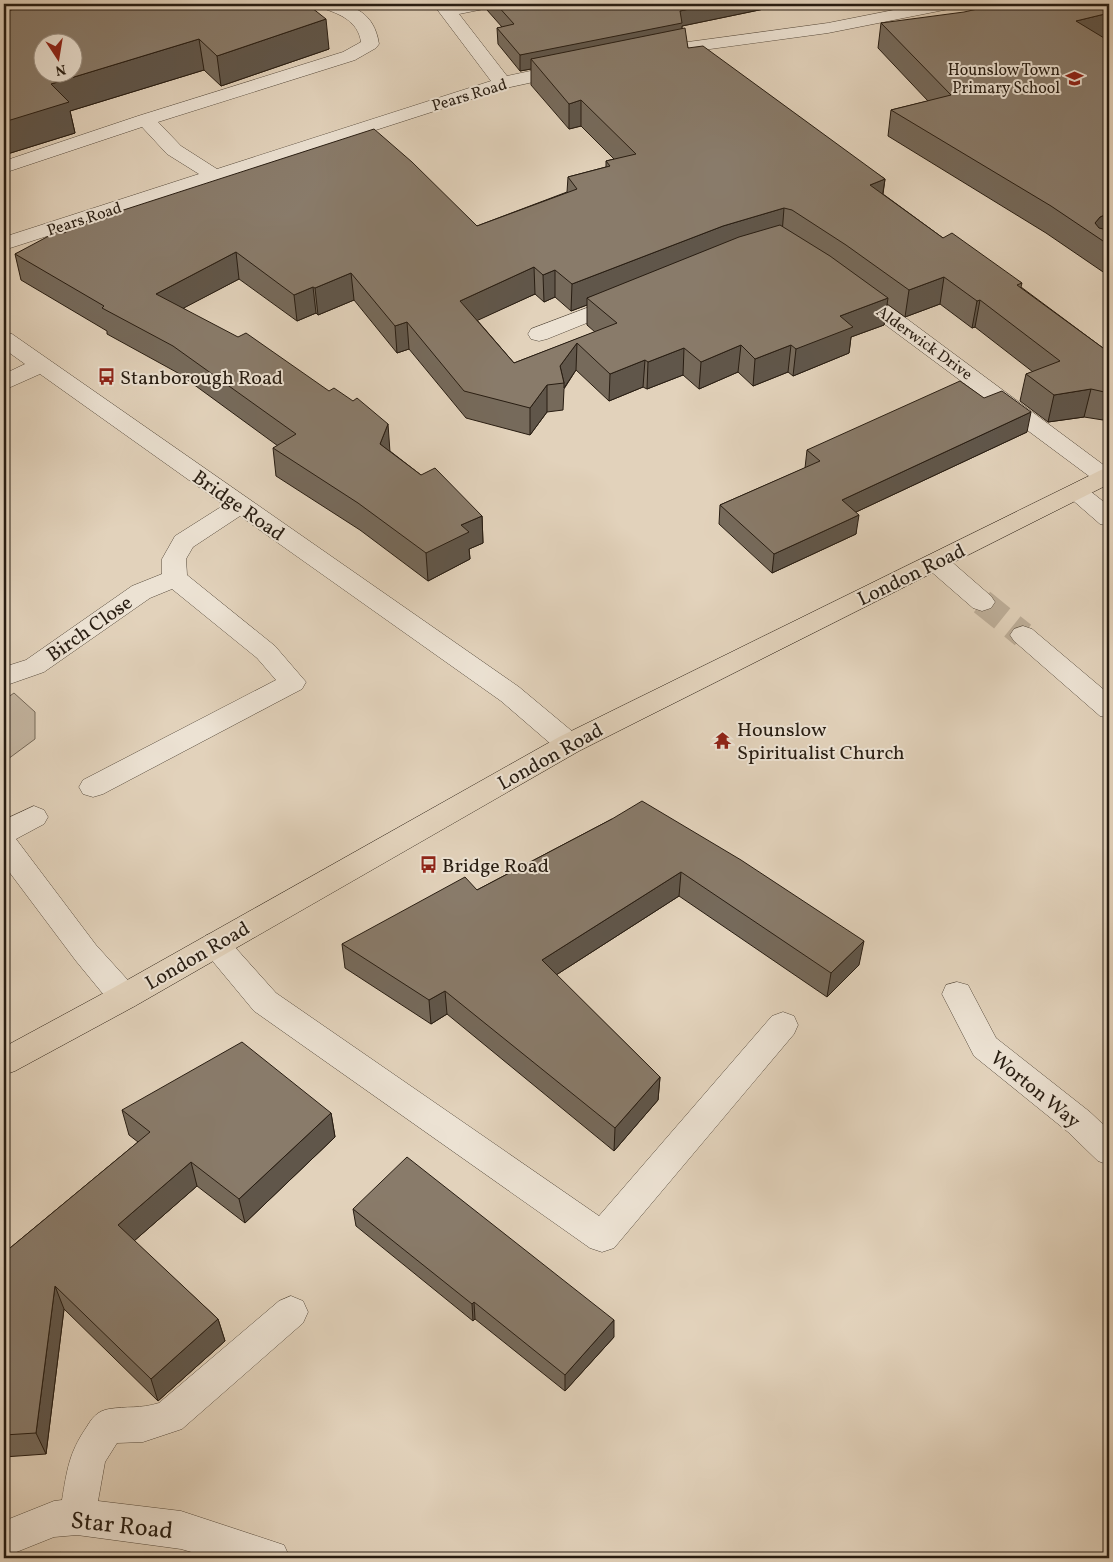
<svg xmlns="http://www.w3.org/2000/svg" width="1113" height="1562" font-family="Vollkorn,serif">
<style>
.green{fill:#c2b39e;stroke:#756858}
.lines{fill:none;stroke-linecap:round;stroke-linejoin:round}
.minor-tunnel{stroke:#bdae99;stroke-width:26;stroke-dasharray:26 13;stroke-linecap:butt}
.minor-casing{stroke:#564a3c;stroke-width:1}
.major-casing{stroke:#281d12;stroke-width:1}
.minor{fill:#ece2d3;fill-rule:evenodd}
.major{fill:#e2d2bb;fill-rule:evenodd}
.wall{fill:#766a5b;stroke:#281d12;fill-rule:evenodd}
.shaded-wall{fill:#60564a;stroke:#281d12}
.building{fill:#897b6a;stroke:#281d12;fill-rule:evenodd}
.labels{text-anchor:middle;stroke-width:4;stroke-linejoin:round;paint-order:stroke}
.far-poi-label{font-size:16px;fill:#281d12;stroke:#ece2d3;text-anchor:end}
.far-street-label{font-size:16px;fill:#281d12;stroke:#ece2d3}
.poi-label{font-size:20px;fill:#281d12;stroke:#ece2d3;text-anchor:start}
.street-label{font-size:20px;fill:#281d12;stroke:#ece2d3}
.near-street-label{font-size:24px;fill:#281d12;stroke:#ece2d3}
</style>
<rect width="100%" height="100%" fill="#e2d2bb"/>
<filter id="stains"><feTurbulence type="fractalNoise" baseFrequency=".004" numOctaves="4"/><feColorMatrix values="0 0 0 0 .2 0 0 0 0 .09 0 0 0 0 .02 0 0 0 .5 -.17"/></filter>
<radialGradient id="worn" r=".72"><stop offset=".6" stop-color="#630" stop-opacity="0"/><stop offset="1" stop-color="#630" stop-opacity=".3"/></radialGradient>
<!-- green -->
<path class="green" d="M14,693l21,19v27l-31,23v-62z"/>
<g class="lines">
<!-- minor-tunnel -->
<path class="minor-tunnel" d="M982,602l41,33"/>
<defs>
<path id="minor" d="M319,4c31,-2 55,6 60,40l-3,4 -21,12 -197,62 23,24 36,23 274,-88 -58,-77h59l-3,4 -30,6 48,62 61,-13 7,2 2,4 -2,4 -69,15 -502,162v-13l195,-63 -32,-20 -25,-27 -138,46v-12l134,-45 205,-64 18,-10c-3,-21 -21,-28 -39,-34z
M924,4h34l-3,4 -6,1 -121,24 -177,24 -6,-1 -3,-4 3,-4 6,-1 177,-24z
M856,286l8,1 245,182v14l-12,-1 -249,-185 -3,-5 3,-5z
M621,295l8,1 3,5 -3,5 -82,33 -8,2 -8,-2 -3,-5 3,-5z
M4,332l8,2 507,353 60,50 4,7 -4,7 -10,3 -10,-3 -58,-50 -261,-185 -47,31 -7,12 1,16 88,71 31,36 -4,7 -199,105 -10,3 -10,-3 -4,-7 4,-7 193,-100 -19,-22 -85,-69 -22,9 -106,74 -40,14v-19l22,-7 106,-74 30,-12v-15l13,-23 49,-31 -184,-131 -36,16v-16l21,-10 -21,-15z
M1077,484l8,3 24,19v20l-9,-2 -31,-27 -4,-5 4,-5z
M936,554l9,2 46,40 4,6 -4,6 -9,3 -9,-3 -46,-40 -3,-6 3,-6z
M1023,626l9,3 77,65v24l-9,-2 -86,-75 -4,-6 4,-6z
M34,806l10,4 4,7 -4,7 -28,15 80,106 39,43 4,9 -4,9 -11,3 -11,-3 -37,-45 -72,-96v-45z
M215,932l10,4 51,57 323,223 173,-200 11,-4 11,4 4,9 -4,9 -180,214 -12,4 -12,-4 -336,-237 -49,-59 -5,-8 5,-8z
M957,982l11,3 28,53 94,74 19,18v35l-11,-4 -30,-29 -94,-76 -32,-62 4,-9z
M291,1296l12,5 5,11 -5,11 -121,106 -39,13 -26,1 -12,19 -7,39 83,10 103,34 6,13h-78l-31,-9 -104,-14 -23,2 -50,20v-36l50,-20 8,-1c5,-30 7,-47 24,-72 6,-10 11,-17 23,-19 18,-3 31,0 50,-6l120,-102z"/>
<path id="major" d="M1109,468v16l-530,267 -444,255 -120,65 -11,4v-28l109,-59 446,-251 542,-267z"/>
</defs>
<!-- minor casing -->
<use href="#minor" class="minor-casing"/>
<!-- major casing -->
<use href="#major" class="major-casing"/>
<!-- minor -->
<use href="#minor" class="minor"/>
<!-- major -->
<use href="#major" class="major"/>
</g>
<!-- wall -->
<path class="wall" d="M4,4h303l22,45 -108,37 -17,-16 -134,41 5,22 -71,22z
M487,4h301l-106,22v3l6,19 197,131 -2,15 60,44 79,45 -1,4 82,61 6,-2v71l-6,3 -19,-3 -36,5 -28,-21 6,-27 7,-2 -58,-45 -3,1 -32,-24 -35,13 -18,-13 -3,21 -33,12 -2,16 -56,23 -5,-4 -35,14 -15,-14 -39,17 -16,-14 -36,14 -4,-2 -34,14 -33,-31 -12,19 -1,21 -16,2 -17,23 -64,-17 -57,-69 -12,4 -43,-53 -36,15 -2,-2 -19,8 -58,-42 -56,29 207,143 31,24 61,41 1,27 -14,6 1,10 -42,22 -68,-51 -84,-54 -3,-28 5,-2 -100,-73 -71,-39v-3l-86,-51 -6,-26 90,-38 372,10 90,-34 1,-15 38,-10v-6l8,-2 -33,-33 -12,3 -38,-44v-16l-11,2 -22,-27 -1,-16 5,-1 -15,-17zM535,294l9,8 11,-5 16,14 16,-6v20l8,7 -81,31 -37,-43z
M881,23l224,15 4,3v235l-63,-43 -158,-97 3,-26 37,-9 -50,-53z
M1027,432l-171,80v22l-84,39 -53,-49 1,-19 85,-37 2,-18z
M612,819l247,146 -32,32 -148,-101 -123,79 104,102 -2,23 -44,51 -167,-137 -16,10 -86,-56 -3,-24 135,-54z
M122,1110l209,3 4,24 -90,86 -48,-37 -63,55 84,78 7,22 -67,60 -94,-92 -18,145 -42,3v-204l134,-111 -9,-7z
M353,1209l261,128 -49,54 -90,-72 -2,2 -117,-95z"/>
<!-- shaded-wall -->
<path class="shaded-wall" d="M712,4h76l-106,22 -1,14 -150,19v10l-11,2v-16l160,-44z
M1109,13v24l-39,9 6,-25z
M326,19l3,30 -108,37 -4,-30z
M199,39l5,31 -134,41 5,22 -71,22v-33l47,-38z
M581,100v26l-12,3v-25z
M885,179l-4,26 -11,-20z
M784,208l-2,26 -195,64v7l-16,6 1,-27 151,-58z
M1109,213v25l-7,2 -7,-17 5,-6z
M236,252l3,27 -78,41 -5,-26z
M534,267l1,27 -74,34 -1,-27z
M555,270v27l-11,5 -1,-27z
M351,273l3,27 -36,15 -3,-27z
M944,277l-4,27 -35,13 4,-27z
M313,287l3,26 -19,8 -3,-26z
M888,298l-4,27 -33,12 -2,16 -56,23 3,-27 44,-33z
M980,300l-5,27 -3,1 5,-27z
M407,322l2,27 -12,4 -2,-27z
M577,343l-1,27 -12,18v-5l-4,-17z
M741,345l-3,27 -39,17 2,-27z
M791,345l-3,27 -35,14 2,-27z
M684,348l-1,27 -36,14 1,-27z
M645,360l-2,27 -34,14 1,-27z
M547,385v27l-17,23v-27z
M1091,389l-7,28 -36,5 6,-27z
M1109,395v22l-6,3z
M1031,412l-4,20 -188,88 3,-20z
M388,424l2,28 -10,-8z
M859,515l-3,19 -84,39 2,-19z
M482,516l1,27 -14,6 1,10 -42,22 -2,-28 35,-28z
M681,872l-2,24 -137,88v-24z
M864,941l-5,24 -32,32 4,-24z
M445,991l2,23 -16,10 -2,-24z
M660,1077l-2,23 -44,51 1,-23z
M331,1113l4,24 -90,86 -6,-24z
M191,1162l6,24 -71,62 -8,-23z
M55,1286l9,23 -18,145 -10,-21z
M474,1302l1,17 -2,2 -1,-17z
M218,1319l7,22 -67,60 -7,-22z
M614,1320v17l-49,54v-16z"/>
<!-- building -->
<path class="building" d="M26,4h281l19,15 -109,37 -18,-17 -148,45 18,18 -65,20v-110l24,-7zM42,42h30v30h-30z
M496,4h216l-32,7 2,12 -162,32 -23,-27 17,-4z
M1000,4h109v9l-33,8 33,20v172l-9,4 -5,6 4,5 8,2h2v15l-58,-39 -160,-96 60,-15 -70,-72 83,-11z
M685,28l3,20 15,-2 182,133 -15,6 73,53 9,-5 70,50 -5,2 86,63 6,-2v47l-18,-4 -37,6 -28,-21 34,-13 -80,-61 -3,1 -33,-24 -35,13 -63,-45 -54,-35 -8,-2 -61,18 -151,58 -17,-14 -12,5 -9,-8 -74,34 54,62 103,-40 -30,-25 152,-61 41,-12 50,31 58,42 -48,18 13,11 -57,22 -5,-4 -36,14 -14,-14 -40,17 -17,-14 -36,14 -3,-2 -35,14 -33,-31 -17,23 4,17 -17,2 -17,23 -66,-17 -57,-69 -12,4 -44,-53 -36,15 -2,-1 -19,8 -58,-43 -80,42 82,43 8,-4 83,58 5,-3 19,13 4,-3 31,26 -8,20 41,31 14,-7 47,48 -21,9 8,7 -43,21 -68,-50 -85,-55 23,-14 -123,-88 -71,-38 2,-2 -89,-52 45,-24 4,3 37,-19 4,2 269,-87 38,33 65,64 100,-37 -9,-12 42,-11 -4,-5 30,-7 -55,-54 -12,4 -38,-45z
M960,381l24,17 18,-7 29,21 -189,88 17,15 -85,39 -54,-49 100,-44 -13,-11z
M642,801l99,59 123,81 -33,32 -150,-101 -139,88 118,117 -45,51 -170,-137 -16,9 -87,-56 123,-67 12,13 135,-71z
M242,1042l89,71 -92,86 -48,-37 -73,63 100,94 -67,60 -96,-93 -19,147 -32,2v-182l146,-121 -28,-22z
M407,1157l207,163 -49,55 -91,-73 -2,2 -119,-95z
M61,1552l6,6h-13z"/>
<!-- icons -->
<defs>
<symbol id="school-bare" viewBox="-9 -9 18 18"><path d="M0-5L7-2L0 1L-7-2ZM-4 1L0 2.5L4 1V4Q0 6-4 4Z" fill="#8f2418" stroke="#ece2d3" stroke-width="2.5" paint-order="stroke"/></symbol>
<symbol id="bus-bare" viewBox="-9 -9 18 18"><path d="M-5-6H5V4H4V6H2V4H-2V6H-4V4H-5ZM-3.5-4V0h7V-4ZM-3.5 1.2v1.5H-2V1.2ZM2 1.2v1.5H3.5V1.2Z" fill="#8f2418" stroke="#ece2d3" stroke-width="2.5" paint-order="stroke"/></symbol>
<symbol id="temple-bare" viewBox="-9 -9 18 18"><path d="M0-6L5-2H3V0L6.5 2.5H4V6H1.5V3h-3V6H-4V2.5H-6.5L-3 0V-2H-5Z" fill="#8f2418" stroke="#ece2d3" stroke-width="2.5" paint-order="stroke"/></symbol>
</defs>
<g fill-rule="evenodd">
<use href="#school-bare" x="1062" y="66" width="25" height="25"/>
<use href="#bus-bare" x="94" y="364" width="25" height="25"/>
<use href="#temple-bare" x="710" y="728" width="25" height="25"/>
<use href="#bus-bare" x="416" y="852" width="25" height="25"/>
</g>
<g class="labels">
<!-- far-poi labels -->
<g class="far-poi-label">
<text x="1060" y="75">Hounslow Town<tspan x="1060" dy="18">Primary School</tspan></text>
</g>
<!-- far-street labels -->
<g class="far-street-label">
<text transform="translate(469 94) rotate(-17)" y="6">Pears Road</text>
<text transform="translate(84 218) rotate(-18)" y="6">Pears Road</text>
<text transform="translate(925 342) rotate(36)" y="6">Alderwick Drive</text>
</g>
<!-- poi labels -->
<g class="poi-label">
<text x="120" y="384">Stanborough Road</text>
<text x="737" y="736">Hounslow<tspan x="737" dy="23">Spiritualist Church</tspan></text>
<text x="442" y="872">Bridge Road</text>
</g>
<!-- street labels -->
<g class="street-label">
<text transform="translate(239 505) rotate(35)" y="7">Bridge Road</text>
<text transform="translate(911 574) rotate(-26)" y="7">London Road</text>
<text transform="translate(89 628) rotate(-35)" y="7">Birch Close</text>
<text transform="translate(550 756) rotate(-29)" y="7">London Road</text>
<text transform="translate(197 955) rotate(-30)" y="7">London Road</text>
<text transform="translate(1036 1089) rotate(39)" y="7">Worton Way</text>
</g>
<!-- near-street labels -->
<g class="near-street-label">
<text transform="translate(122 1525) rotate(6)" y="8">Star Road</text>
</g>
</g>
<!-- margin -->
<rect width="1113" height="1562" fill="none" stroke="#e2d2bb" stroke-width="20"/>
<rect x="5" y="5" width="1103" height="1552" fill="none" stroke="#281d12" stroke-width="2.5"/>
<rect x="10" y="10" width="1093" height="1542" fill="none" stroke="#281d12"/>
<!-- north arrow -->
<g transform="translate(58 58) rotate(168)"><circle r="24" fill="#ece2d3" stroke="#9e9386"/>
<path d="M0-4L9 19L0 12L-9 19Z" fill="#8f2418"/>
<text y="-8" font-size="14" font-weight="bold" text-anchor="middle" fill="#281d12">N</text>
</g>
<rect width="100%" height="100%" filter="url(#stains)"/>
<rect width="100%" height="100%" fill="url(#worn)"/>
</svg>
